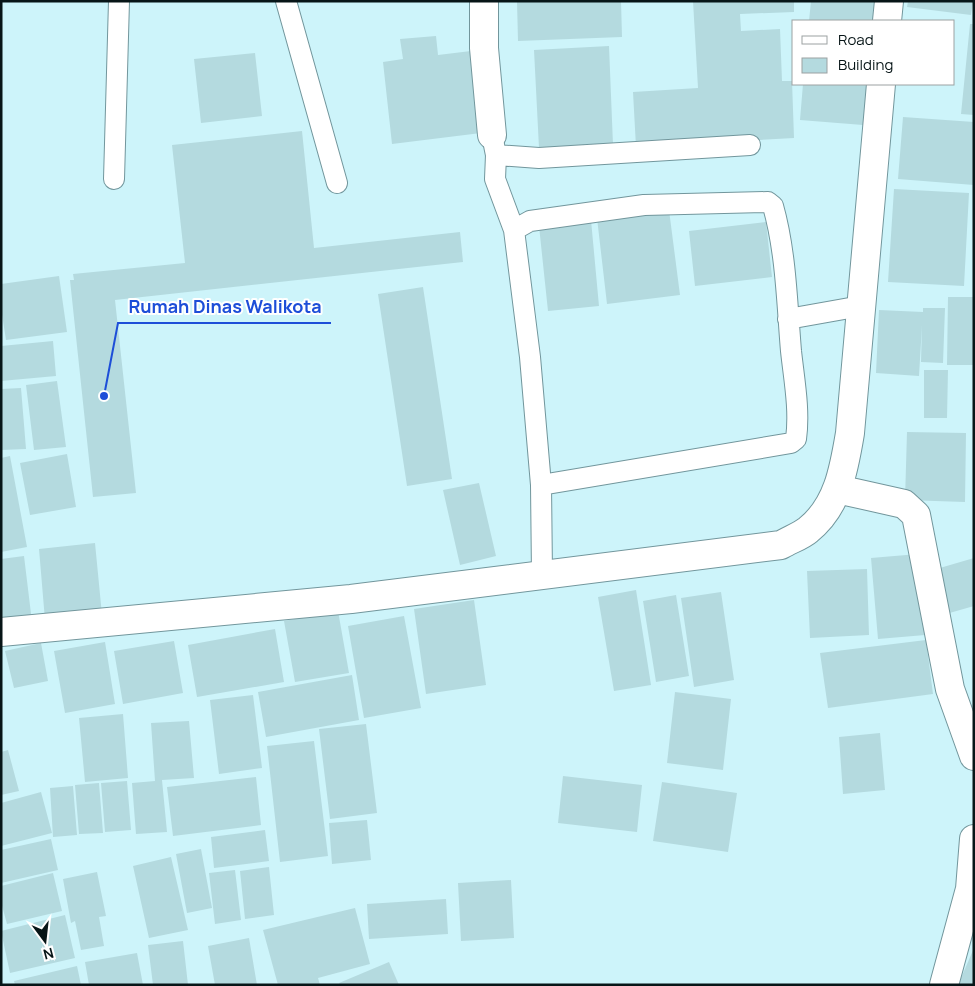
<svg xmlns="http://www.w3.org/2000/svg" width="975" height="986" font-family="Manrope,sans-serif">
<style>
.building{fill:#b4dadf}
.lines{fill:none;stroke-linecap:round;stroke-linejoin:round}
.service-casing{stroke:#72969c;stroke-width:22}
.minor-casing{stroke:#72969c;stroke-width:30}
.service{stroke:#fff;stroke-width:20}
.minor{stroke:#fff;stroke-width:28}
.leader{fill:none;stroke:#1d4ed8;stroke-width:2}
.callout-dot{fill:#1d4ed8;stroke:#fff;stroke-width:2}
.callout-label{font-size:18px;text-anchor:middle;font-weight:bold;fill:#1d4ed8;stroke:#fff;stroke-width:4;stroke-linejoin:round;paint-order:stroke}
</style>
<rect width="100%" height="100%" fill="#cdf4fa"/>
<!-- building -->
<path class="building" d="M517,1h104l1,36 -104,4z
M693,1h101v11l-54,2 1,17 39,-2 2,52h10l2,57 -158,9 -3,-55 65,-4z
M811,1h64l-2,20h-64z
M908,1h65l-2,14 -64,-8z
M970,24h4v91l-13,-1z
M436,36l2,19 33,-4 10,82 -89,11 -9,-82 20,-3 -3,-20z
M609,46l4,99 -74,3 -5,-98z
M255,53l7,63 -61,7 -7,-64z
M803,84h64l-4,41 -63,-5z
M903,117l71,5v63l-76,-6z
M302,131l12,117 146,-16 3,30 -348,38 21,193 -43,4 -23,-217h4l-1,-6 112,-11 -13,-118z
M894,189l75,4 -5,93 -76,-4z
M669,210l11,85 -73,9 -10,-86z
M591,220l8,86 -51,5 -9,-85z
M766,222l6,55 -77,9 -6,-55z
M59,276l8,56 -61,8 -5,-32v-24z
M423,287l29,192 -45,7 -29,-192z
M948,297h26v68h-27z
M923,308h22l-2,55 -22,-1 1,-37 -3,51 -43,-3 3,-63 44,2z
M53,341l3,35 -55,5v-35z
M924,370h24l-1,48h-23z
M57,381l9,66 -32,3 -8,-65z
M21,388l5,61 -25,1v-61z
M907,432l59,1 -1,69 -60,-2z
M67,454l9,53 -46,8 -10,-52z
M10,456l17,91 -26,5v-94z
M479,483l17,73 -36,9 -17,-75z
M95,543l7,72 -57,5 -6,-71z
M918,554l7,81 -47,4 -7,-81z
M24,556l8,66 -31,3v-66z
M974,558v48l-28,8 -13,-44z
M867,569l2,66 -59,3 -3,-67z
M636,590l15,95 -37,6 -16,-94z
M721,592l13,88 -40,7 -13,-89z
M676,595l13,81 -33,6 -13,-81z
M474,600l12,85 -60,9 -12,-85z
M338,611l11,62 -54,9 -11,-61z
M404,616l17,92 -57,10 -16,-92z
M275,629l9,53 -87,15 -9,-52z
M926,640l7,54 -105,14 -8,-55z
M174,641l9,52 -60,11 -9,-53z
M105,642l10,62 -50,9 -11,-62z
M41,643l7,38 -34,7 -9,-37z
M352,675l7,45 -93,17 -8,-45z
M675,692l56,7 -8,71 -56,-7z
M253,695l9,73 -43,6 -9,-74z
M123,714l5,64 -43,4 -6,-64z
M189,721l5,57 -32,2 5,52 -31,2 -4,-51 23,-2 -4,-58z
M366,724l11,89 -47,6 -11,-90z
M880,733l5,57 -42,4 -4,-57z
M314,741l14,115 -48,6 -13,-116z
M8,750l11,41 -18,4v-43z
M563,776l79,9 -5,47 -79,-9z
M256,777l5,48 -88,11 -6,-49z
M127,781l4,49 -26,2 -4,-49z
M662,782l75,11 -9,59 -75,-11z
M99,783l4,50 -24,1 -4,-49z
M73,786l4,49 -24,2 -3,-49z
M41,792l11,41 -51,13v-43z
M367,820l4,40 -39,4 -3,-41z
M265,830l4,31 -55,7 -3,-31z
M51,839l7,31 -57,13v-33z
M201,849l11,59 -25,5 -11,-59z
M171,857l17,73 -39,8 -16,-72z
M269,867l5,48 -29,4 -5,-48z
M235,870l6,50 -26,4 -6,-51z
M97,872l9,44 -7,1 5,29 -23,4 -6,-29 -4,2 -8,-44z
M53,873l9,38 -55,13 -6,-22v-16z
M511,880l3,58 -53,3 -3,-58z
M446,899l2,35 -79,5 -2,-35z
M355,908l15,56 -52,14 2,7h-42l-15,-55z
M65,915l10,43 -65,15 -9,-42z
M249,938l8,47h-42l-7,-39z
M183,941l5,44h-35l-5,-40z
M974,948v37h-16z
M137,953l6,32h-54l-4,-23z
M389,962l10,23h-59l-1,-2z
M77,966l4,19h-66l-1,-4z"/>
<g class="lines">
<defs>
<path id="service" d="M286,1l51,182
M492,135l4,20 43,3 211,-13
M496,155l-1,24 19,51
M114,179l5,-178
M788,319l73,-13
M541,485l250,-42 5,-4c4,-29 -2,-60 -5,-88 -4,-48 -5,-99 -18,-145l-5,-4 -124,3 -114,16 -16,9 16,127 11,128 1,89"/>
<path id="minor" d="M484,1v47l8,87
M887,21l2,-20
M837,489l67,15 12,11 34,174 24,67
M1,632l350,-33 430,-54c8,-5 20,-9 27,-15 30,-24 36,-61 42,-97l31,-349
M944,985l26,-96 4,-50"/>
</defs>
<!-- service casing -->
<use href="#service" class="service-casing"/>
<!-- minor casing -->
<use href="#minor" class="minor-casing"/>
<!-- service -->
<use href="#service" class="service"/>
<!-- minor -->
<use href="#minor" class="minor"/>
</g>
<!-- callouts -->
<path class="leader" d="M104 396L118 323H331"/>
<circle class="callout-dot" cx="104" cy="396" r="5"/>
<g class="callout-label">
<text x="225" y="313">Rumah Dinas Walikota</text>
</g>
<!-- border -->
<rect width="975" height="986" fill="none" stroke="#071517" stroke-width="5"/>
<!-- legend -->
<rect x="792" y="20" width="162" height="65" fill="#ffffff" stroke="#9ca1a2"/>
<rect x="802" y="36" width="25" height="8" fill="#ffffff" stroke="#9ca1a2"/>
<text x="838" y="45" font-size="15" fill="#071517">Road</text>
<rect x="802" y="58" width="25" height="15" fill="#b4dadf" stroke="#9ca1a2"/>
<text x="838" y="70" font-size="15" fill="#071517">Building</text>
<!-- north arrow -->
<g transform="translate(45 941) rotate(165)" stroke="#ffffff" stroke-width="4" paint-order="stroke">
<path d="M0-4L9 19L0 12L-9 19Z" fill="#071517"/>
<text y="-8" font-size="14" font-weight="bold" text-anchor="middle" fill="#071517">N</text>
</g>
</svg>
